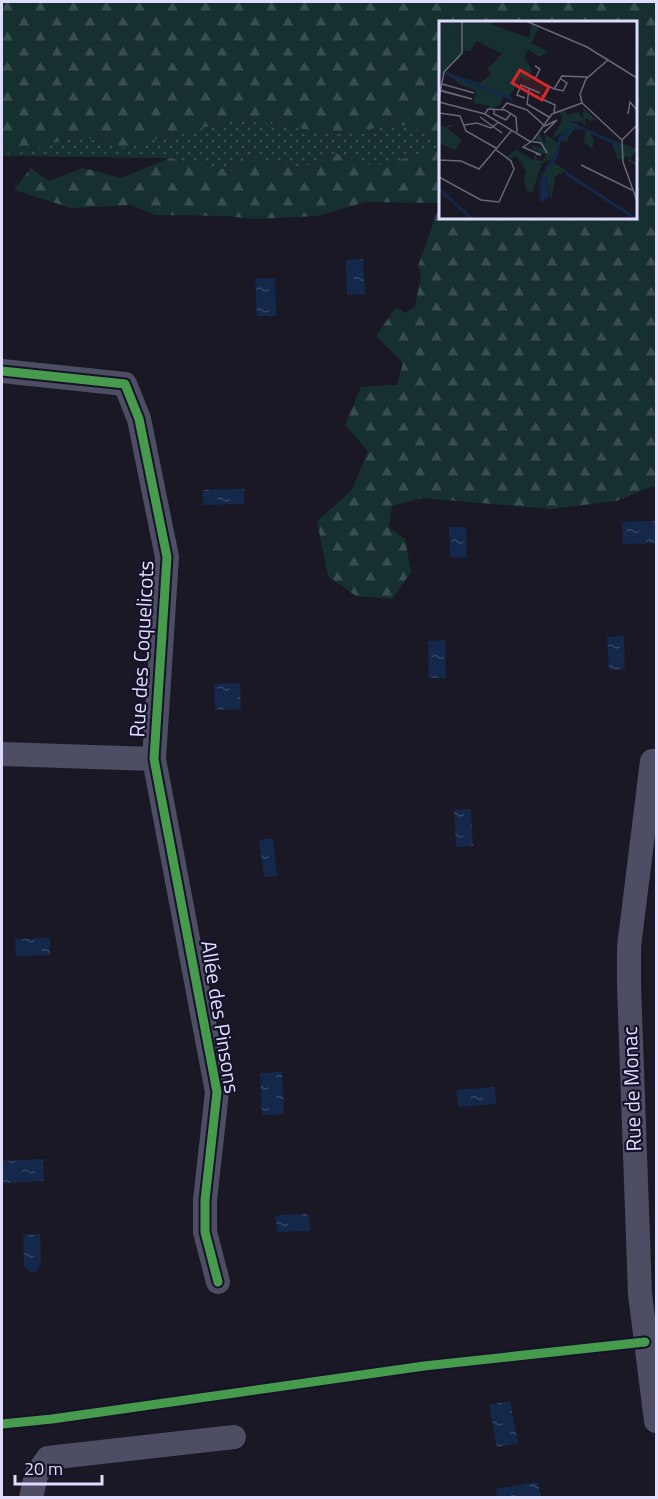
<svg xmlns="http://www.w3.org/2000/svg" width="658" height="1499" font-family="'Titillium Web',sans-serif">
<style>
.grass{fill:url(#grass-dots)}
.forest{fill:url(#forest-firs)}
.water{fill:url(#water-ripples)}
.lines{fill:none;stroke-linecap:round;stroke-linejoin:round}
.street{stroke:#4d4d64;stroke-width:24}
.cycleway-casing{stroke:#16122a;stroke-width:13}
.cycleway{stroke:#469c4c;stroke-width:9}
.labels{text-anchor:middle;stroke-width:4.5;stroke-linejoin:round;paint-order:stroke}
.street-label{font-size:21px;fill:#dfdcfd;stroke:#16122a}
.inset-river{fill:none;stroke:#13284a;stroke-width:3}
.inset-road{fill:none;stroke:#69667b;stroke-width:1.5}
.view{fill:#d62828;fill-opacity:0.15;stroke:#d62828;stroke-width:3}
.inset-edge{fill:none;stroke:#dfdcfd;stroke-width:3}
</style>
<defs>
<pattern id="grass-dots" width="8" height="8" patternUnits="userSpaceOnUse" patternTransform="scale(1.5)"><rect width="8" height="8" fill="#163030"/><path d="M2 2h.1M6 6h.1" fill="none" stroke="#374d4f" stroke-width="1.8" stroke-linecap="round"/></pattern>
<pattern id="forest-firs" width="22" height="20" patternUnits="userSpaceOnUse" patternTransform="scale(1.5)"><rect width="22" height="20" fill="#163030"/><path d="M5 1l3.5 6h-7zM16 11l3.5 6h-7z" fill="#374d4f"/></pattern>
<pattern id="water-ripples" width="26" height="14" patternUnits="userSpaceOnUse" patternTransform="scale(1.5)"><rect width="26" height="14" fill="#13284a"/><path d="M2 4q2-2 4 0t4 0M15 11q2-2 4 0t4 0" fill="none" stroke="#354765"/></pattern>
</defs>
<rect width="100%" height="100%" fill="#1a1824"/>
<!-- grass -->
<path class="grass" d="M239,119l91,14 78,-8 32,15v8l-65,19 -40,-14 -32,15 -60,-12 -11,15 -63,-13 -167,-2v-10l9,9 67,-19 46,11z"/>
<!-- forest -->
<path class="forest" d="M2,2h654v483l-40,16 -65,8 -129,-11 -30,8 -3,22 16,11 6,33 -19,27 -36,-3 -28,-20 -11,-55 35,-31 16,-39 -23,-26 16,-38 36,-2 6,-22 -27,-27 19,-28 11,5 9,-6 6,-32 -3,-9 22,-62v14h196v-196h-196v118l-32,-15 -78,8 -91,-14 -115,28 -46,-11 -67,19 -9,-9z
M440,148v55l-74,-1 -49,14 -64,3 -26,-3 -72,-1 -23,-10 -61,3 -57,-18 17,-22 18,13 34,-13 39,10 47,-20 63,13 11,-15 60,12 32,-15 40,14z"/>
<!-- water -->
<path class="water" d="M363,259l2,35 -18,1 -1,-35z
M255,278h20l1,38h-19z
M244,489v15l-41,1v-15z
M656,521v22l-33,1 -1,-22z
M449,527h17l1,30 -17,1z
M624,636l1,33 -16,1 -2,-33z
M445,640l1,38h-17l-1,-37z
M240,683l1,26 -26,1 -1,-26z
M471,809l2,37 -17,1 -2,-37z
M273,838l4,38 -13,1 -5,-37z
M50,938v17l-34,1 -1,-17z
M282,1072l2,42 -22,1 -2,-42z
M495,1087l1,17 -38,3 -2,-17z
M43,1159l1,22 -42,2v-22z
M308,1214l3,15 -2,2 -31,1 -3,-15 3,-2z
M40,1234l1,30 -5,8h-6l-6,-6 -1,-31z
M510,1401l8,42 -21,4 -8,-42z
M538,1482l3,15h-44l-1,-8z"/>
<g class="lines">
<!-- street -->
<path class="street" d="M2,371l123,13 14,35 28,138 -13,202 63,333 -12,108v32l13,50
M2,754l152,5
M656,761h-4l-23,186v39l11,308 16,127
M31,1498l5,-23 12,-17 186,-21"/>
<defs>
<path id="cycleway" d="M2,371l123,13 14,35 28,138 -13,202 63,333 -12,108v32l13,50
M2,1424l50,-5 372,-53 221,-24"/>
</defs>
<!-- cycleway casing -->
<use href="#cycleway" class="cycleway-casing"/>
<!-- cycleway -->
<use href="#cycleway" class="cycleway"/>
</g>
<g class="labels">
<!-- street labels -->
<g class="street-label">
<text transform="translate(142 649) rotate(-87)" y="7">Rue des Coquelicots</text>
<text transform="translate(220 1017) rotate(81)" y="7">Allée des Pinsons</text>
<text transform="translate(632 1089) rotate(-92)" y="7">Rue de Monac</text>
</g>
</g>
<!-- overview -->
<g transform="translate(439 21)">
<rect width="198" height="198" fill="#1a1824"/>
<path d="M5,0h17l-7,6 2,11 -17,-3v-13l3,2zM114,141l13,8 -11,7 -4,24 -5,-25z" fill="#163030"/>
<path d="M23,0h30l-1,3 38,14 2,-14 8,4 -8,15 16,8 -7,6 -12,-7 -4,7 8,13 -3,12 -8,-5 -12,20 3,2 -10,-3 -1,8 -11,6 -1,-4 -16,-3 3,-13 -15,-5 -15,-11 -7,1v-40l17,3 -3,-11zM38,20l25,13 -15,15 4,5 -11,9 -34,-10 6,-11 6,-1 5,-10h7zM144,87l14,12 -7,1 -5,-4v9l-3,-4 -12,-1 16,8 -10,-2 -10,14 -6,-1 -4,19 -10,17 -6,1 -1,26v-24l13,-20 -10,4 -10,30 -5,-2 -3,-12 2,-7 -7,-13 -4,-3 -5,3 -4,-3 11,-6 16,10 3,-6 1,6 6,1 3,-7 -8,-1 -2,-5 -1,4 -4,-7 14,4 -9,-9 2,-10 8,16 -1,-12 13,9 2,-5 8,-8 -16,8 10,-17v-6l-5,-3 8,-1 2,4 11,-3 5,7zM0,103l7,4 2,-3h7l-8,3 15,12 -7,10 -16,-7zM147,109l51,19 -7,10 7,4v3l-9,-5 1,-5 -11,4 -6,-18 -22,-10 4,9 -2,8 -8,-7z" fill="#163030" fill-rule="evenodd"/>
<path d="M102,154l5,1 3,21 -9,6z" fill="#13284a"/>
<path class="inset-river" d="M6,52l67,26M147,109l35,16M107,148l10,-12 4,-19 13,-11 12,2M127,152l44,29M0,168l33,30M171,181l27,17"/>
<path class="inset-road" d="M87,0l61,26 50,31M96,45l5,3 -5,10 19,10 8,-13 25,1M3,63l32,9M90,68l-2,15 22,13M116,68l8,2 4,-8 -6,-4M1,69l32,9 -31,-8M104,74l-1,4 13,6 -1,8M86,77l-8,-3 4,-10 19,8M0,78l5,-27 18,-19v-32M0,81l46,12 44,27 12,2 6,10M143,82l-2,-9 6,-15 22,-19M143,82l40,37M55,88v5l12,6 5,-7M63,88l5,-6 20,7 18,16 12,-6 -13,13M0,92l21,3 6,15 30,17M46,93l3,-5 17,1 11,7 1,15M189,93l2,-12 7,8M41,96l22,16M25,104l13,-2 14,5 8,-6M94,119l19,-26 30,-11M183,119l1,22 14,39M183,119l15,-15M93,120l-9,6 18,8 -5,-1M0,139l22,1 18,8 33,-39M142,144l51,25M0,156l42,23 18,2 15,-33 -3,-8 -16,-12"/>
<path class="view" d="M81,49l29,17 -7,13 -30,-17z"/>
<rect width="198" height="198" class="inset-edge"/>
</g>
<!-- border -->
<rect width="658" height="1499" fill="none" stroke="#dfdcfd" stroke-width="6"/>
<!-- scale -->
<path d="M15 1475v9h87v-9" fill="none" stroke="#dfdcfd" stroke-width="3"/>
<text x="24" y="1475" font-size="18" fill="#dfdcfd" stroke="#16122a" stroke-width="4.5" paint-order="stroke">20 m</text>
</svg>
